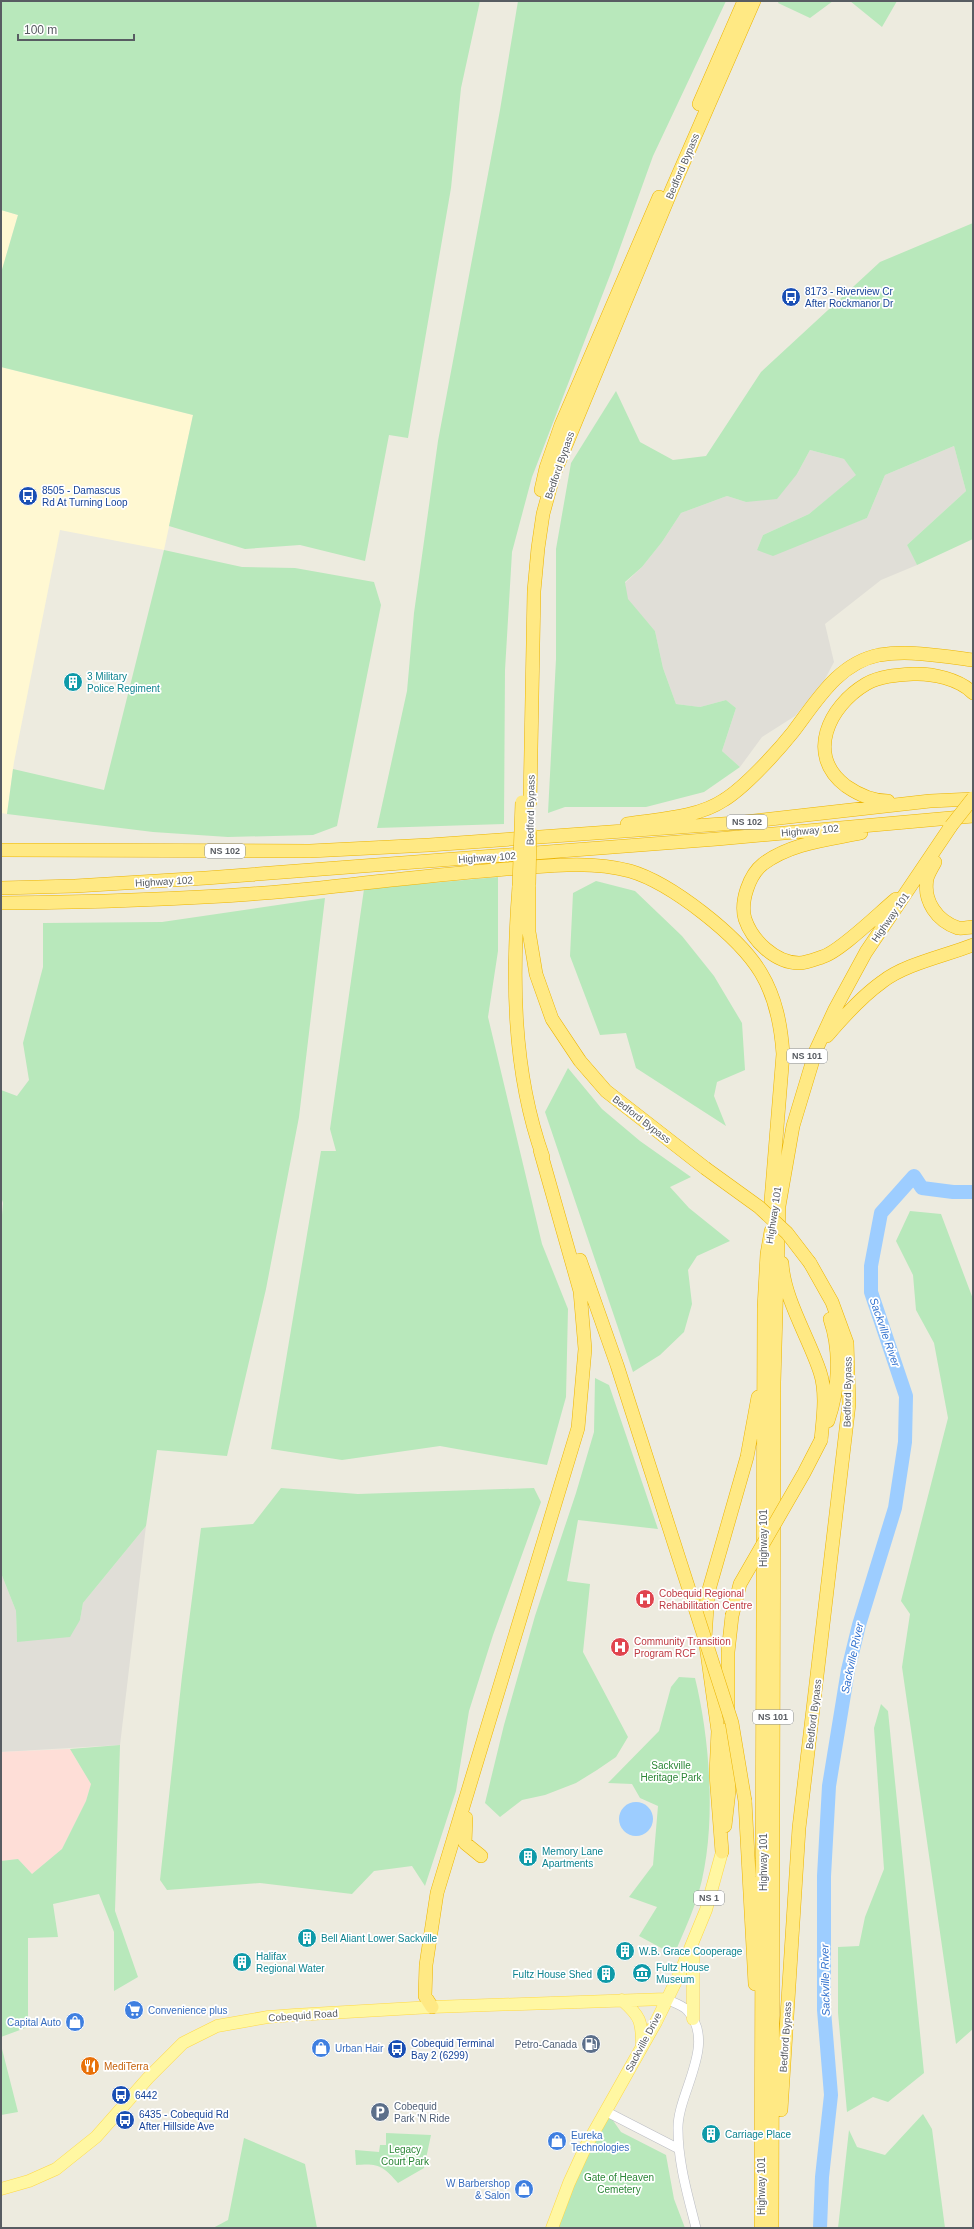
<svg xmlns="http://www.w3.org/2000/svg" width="974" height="2229" font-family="Helvetica,sans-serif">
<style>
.commercial{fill:#fff8d2}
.industrial{fill:#e0ded7}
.medical{fill:#feded7}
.green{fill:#b8e8bb}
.water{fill:#9dcdff}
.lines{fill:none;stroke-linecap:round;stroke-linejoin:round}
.river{stroke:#9dcdff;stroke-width:14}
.minor-casing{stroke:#babcc3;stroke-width:10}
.major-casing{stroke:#ffd946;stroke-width:13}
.highway-casing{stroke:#ecb400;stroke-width:14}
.minor{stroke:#fff;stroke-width:9}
.major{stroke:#fff7a2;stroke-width:12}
.highway{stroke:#ffe984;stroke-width:13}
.highway-bridge-casing{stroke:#ecb400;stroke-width:14;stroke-linecap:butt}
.highway-bridge{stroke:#ffe984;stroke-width:13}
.labels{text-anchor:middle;stroke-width:3.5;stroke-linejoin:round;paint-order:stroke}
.shield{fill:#fff;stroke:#8a8d91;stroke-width:1}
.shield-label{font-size:9px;font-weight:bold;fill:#585c62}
.street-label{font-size:10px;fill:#585c62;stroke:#fff}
.transit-label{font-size:10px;fill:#164399;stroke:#fff;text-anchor:start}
.culture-label{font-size:10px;fill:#0d838f;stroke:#fff;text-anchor:start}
.health-label{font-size:10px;fill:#be3a42;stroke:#fff;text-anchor:start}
.park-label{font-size:10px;fill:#2b8636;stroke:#fff}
.shop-label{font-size:10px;fill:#366cbe;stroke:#fff;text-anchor:start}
.service-label{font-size:10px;fill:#4e5e75;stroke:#fff;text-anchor:end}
.food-label{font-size:10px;fill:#c56008;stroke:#fff;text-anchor:start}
.water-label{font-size:11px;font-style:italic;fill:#3373cf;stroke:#fff}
</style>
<rect width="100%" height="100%" fill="#edebdf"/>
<!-- commercial -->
<path class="commercial" d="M1,210l17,5 -17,58z
M1,367l192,48 -29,135 -104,-20 -46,232 -7,52 -6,-1z"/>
<!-- industrial -->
<path class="industrial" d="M954,446l12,45 -59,54 10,20 -36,15 -56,44 9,38 -11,21 -28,33 -33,21 -22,30 -18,-16 14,-43 -10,-8 -26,7 -24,-3 -13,-36 -8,-37 -28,-32 -2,-16 17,-16 20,-25 19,-29 46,-17 19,6 51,-28 13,-24 34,9 13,16 -48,39 -46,21 -6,15 78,-20 32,-12 18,-43z
M146,1526l-26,219 -119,7v-179l15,38 1,31 63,-22 3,-17z"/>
<!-- medical -->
<path class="medical" d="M70,1749l21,35 -5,17 -24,48 -30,25 -14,-15 -17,2v-109z"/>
<!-- green -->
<path class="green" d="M1,1h479l-19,87 -10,100 -43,250 -19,-3 -24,126 -65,-16 -55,4 -76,-23 24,-111 -192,-48v-94l17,-58 -17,-5z
M518,1h208l-73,155 -41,114 -80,207 -20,75 -7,118 -1,154 -127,4 30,-137 7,-78 24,-172 62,-331z
M779,1h54l-23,17 -32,-15z
M850,1h47l-15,26z
M973,223v316l-56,26 -10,-20 59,-54 -12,-45 -69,29 -18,43 -94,38 -16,-6 6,-15 46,-21 47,-39 -12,-16 -34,-9 -13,24 -20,25 -31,3 -19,-6 -46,17 -19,29 -20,25 -17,15 3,17 27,32 8,37 13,36 24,3 26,-7 10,8 -14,43 18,16 -36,25 -58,15h-81l-17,6 8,-154v-110l15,-86 45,-72 24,51 33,18 33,-4 55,-84 119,-110z
M164,550l78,17 53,1 79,14 7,23 -44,221 -24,9 -85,2 -75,-5 -146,-18 6,-45 91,21z
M498,877v74l-10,66 54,227 26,65 -2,88 -19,68 -107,-19 -98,14 -71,-11 50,-298h15l-6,-22 34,-240z
M596,881l39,10 47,45 32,40 28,47 3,47 -28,12 -3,14 12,30 -90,-58 -10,-35 -26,2 -30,-79 3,-63z
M325,898l-26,219 -33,172 -39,167 -70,-6 -11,76 -63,77 -3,17 -10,17 -53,5 -1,-31 -15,-38v-346l2,-24 -2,-7v-106l16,6 12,-16 -6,-37 20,-76v-44l119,-1z
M568,1068l34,41 38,32 51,36 -21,10 19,21 41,33 -33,15 -9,14 4,34 -8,28 -24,23 -27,17 -88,-260z
M910,1211l31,3 32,85v730l-17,15 -54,-377 8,-53 -9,-13 47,-183 -14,-75 -18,-33 -3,-35 -17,-34z
M595,1378l14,7 49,144 -80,-9 -11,61 23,3 -7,68 45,85 -12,20 -19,13 -21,13 -31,12 -23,5 -22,17 -15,-14 19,-78 31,-109 41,-123 18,-61z
M281,1488l77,6 176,-6 7,14 -48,133 -24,76 -13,80 -31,95 -13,-20 -38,5 -22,23 -92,-11 -93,7 -7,-10 22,-204 19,-148 52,-4z
M679,1677l16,1c16,65 23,162 0,226 -6,17 -14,34 -21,51l-35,-19 18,-29 -28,-10 24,-32 5,-59 -18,-8 -8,-14 -24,-1 51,-52 12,-44z
M881,1704l7,7 36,362 -36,29 -15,-5 -26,15 -9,-99v-66l21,-1 6,-29 19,-48 -10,-141z
M120,1745l-5,166 23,66 -24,14v-59l-15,-38 -46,10 5,33 -30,1v89l-27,10v-176l17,-2 14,15 30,-25 24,-48 5,-17 -21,-35z
M1,2045l17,67 -17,3z
M605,2109l16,23 45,23 8,44 11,29h-133z
M923,2114l9,15 13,99h-107l11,-98 8,17 28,8z
M386,2133l45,2 -7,33 -26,15c-15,-17 -19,-20 -42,-18l-1,-15 24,2 1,-7h6z
M244,2138l61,26 12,64h-104l15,-8z"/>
<!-- water -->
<path class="water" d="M619 1819a17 17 0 1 1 34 0a17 17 0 1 1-34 0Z"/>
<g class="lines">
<!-- river -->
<path class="river" d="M820,2228l2,-51 9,-82 -7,-85v-134l5,-90 19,-116 11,-45 36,-117 10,-66 1,-46 -35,-104v-26l10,-53 33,-37 8,12 31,4h20"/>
<defs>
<path id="minor" d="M666,1999c6,3 16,6 21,11 31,34 -10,83 -9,119 0,34 10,67 18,99
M605,2111l74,38"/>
<path id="major" d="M693,1949v70
M622,2000c18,16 20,21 20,45
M1,2189l28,-8 27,-12 40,-32 52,-59 35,-35 34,-17 51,-9 26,-2 138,-8 234,-8
M552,2228l17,-45 17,-37 70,-124 24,-49 26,-63 16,-58"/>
<path id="highway" d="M699,104l45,-103
M541,490l5,-22 15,-43 98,-228
M888,801c-16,0 -29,-6 -42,-15 -41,-31 -17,-80 20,-102 14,-8 31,-9 47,-10 19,-1 46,5 60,19
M530,802l4,-211 4,-43 5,-34 11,-40 118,-285 82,-188
M627,824c31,-5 70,-6 97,-24 21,-13 53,-48 69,-68 23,-30 45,-69 86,-77 30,-5 64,1 94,5
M861,833c-34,7 -70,10 -98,31 -14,11 -23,38 -18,55 7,21 30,44 54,44 7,0 17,-4 23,-6 18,-5 58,-45 74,-58
M1,850l309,1 119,-6 307,-22 194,-22 43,-2
M935,862c-3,6 -7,12 -8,17 -4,22 10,42 31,49 4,1 10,-1 15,-1
M529,885v47l7,42 16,45 28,42 26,30 99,77
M519,886c-7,90 -7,184 24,271
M1,888l74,-2 131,-8 511,-39 256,-23
M1,903c107,-1 213,-4 319,-15 62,-7 124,-14 186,-19 40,-3 85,-9 124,2 41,12 109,65 131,102 15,25 20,52 22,81l-13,159
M827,1036c17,-20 34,-39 55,-54 23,-18 63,-26 91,-37
M580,1260l37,105 49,153
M782,1263c2,36 27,75 38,109 7,21 3,47 1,68
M828,1421c11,-32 13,-70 2,-102
M728,1707v-55l4,-36
M745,1801l10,183
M466,1818l-1,25 16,13
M725,1826l4,-35v-63
M722,1852l-6,-78 2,-43 -13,-93 3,-45 39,-136 11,-60
M432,2007l-7,-11 1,-31 11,-72 141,-465 7,-79 -5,-58 -40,-141
M781,2110l18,-282 50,-424 -2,-61 -15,-41 -22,-39
M761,2228l3,-920 3,-54 4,-23
M772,2228l2,-846 5,-176 14,-80 23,-76 19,-41 31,-57 85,-126"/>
</defs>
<!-- minor casing -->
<use href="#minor" class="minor-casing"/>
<!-- major casing -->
<use href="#major" class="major-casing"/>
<!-- highway casing -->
<use href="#highway" class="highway-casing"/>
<!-- minor -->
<use href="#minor" class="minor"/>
<!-- major -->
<use href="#major" class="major"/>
<!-- highway -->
<use href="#highway" class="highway"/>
<defs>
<path id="highway-bridge" d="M951,826l22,-28
M529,885l1,-54
M519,886l3,-84
M705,1168l54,39 28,26 23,30
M666,1518l66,205 13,78
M732,1616l8,-32 64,-111 17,-33"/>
</defs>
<!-- highway-bridge casing -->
<use href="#highway-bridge" class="highway-bridge-casing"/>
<!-- highway-bridge -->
<use href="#highway-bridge" class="highway-bridge"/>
</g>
<!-- icons -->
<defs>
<symbol id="bus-disc" viewBox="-11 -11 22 22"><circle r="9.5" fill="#1a4fb4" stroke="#fff"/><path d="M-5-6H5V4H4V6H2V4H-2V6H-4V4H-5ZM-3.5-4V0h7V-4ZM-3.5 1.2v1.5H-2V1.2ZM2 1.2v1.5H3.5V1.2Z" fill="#fff"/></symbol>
<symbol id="building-disc" viewBox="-11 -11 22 22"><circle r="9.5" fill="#0f9aa8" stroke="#fff"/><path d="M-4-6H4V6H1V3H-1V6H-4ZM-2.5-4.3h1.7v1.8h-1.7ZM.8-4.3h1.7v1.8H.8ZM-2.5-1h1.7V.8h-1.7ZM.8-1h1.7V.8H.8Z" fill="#fff"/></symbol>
<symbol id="hospital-disc" viewBox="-11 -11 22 22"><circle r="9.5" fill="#e0444e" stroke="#fff"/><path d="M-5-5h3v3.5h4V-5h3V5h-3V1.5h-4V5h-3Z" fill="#fff"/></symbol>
<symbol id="museum-disc" viewBox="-11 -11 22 22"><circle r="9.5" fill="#0f9aa8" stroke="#fff"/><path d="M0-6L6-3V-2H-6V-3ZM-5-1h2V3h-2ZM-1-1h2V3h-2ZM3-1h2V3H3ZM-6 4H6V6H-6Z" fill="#fff"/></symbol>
<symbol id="supermarket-disc" viewBox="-11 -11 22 22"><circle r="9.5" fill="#3f7fe0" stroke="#fff"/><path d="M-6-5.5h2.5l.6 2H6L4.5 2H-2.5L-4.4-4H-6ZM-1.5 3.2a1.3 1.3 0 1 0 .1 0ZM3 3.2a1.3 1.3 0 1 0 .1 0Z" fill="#fff"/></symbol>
<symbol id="shop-disc" viewBox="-11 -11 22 22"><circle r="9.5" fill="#3f7fe0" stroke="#fff"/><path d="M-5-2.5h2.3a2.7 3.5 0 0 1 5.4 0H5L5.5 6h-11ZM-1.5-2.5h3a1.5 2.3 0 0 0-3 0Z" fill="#fff"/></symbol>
<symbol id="fuel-disc" viewBox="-11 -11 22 22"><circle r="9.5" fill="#5c6f8a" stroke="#fff"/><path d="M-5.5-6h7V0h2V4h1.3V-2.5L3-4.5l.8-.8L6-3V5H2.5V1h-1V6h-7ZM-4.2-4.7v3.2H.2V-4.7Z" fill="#fff"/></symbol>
<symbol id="restaurant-disc" viewBox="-11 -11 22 22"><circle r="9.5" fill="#e8710a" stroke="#fff"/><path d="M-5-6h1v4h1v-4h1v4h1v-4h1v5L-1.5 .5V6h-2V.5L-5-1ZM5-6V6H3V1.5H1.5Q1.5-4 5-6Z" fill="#fff"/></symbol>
<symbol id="parking-disc" viewBox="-11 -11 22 22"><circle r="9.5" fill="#5c6f8a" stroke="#fff"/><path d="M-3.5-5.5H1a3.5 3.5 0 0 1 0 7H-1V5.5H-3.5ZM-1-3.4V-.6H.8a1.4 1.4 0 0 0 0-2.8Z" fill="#fff"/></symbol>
</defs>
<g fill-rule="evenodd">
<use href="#bus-disc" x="780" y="286" width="22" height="22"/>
<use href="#bus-disc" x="17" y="485" width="22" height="22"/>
<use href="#building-disc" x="62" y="671" width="22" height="22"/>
<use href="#hospital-disc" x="634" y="1588" width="22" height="22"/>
<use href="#hospital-disc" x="609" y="1636" width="22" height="22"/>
<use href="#building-disc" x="517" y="1846" width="22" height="22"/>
<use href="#building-disc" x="296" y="1927" width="22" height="22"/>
<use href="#building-disc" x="614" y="1940" width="22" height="22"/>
<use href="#building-disc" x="231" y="1951" width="22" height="22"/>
<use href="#museum-disc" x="631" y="1962" width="22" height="22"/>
<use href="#building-disc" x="595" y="1963" width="22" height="22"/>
<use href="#supermarket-disc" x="123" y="1999" width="22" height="22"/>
<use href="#shop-disc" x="64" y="2011" width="22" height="22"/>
<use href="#fuel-disc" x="580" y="2033" width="22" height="22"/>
<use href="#shop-disc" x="310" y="2037" width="22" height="22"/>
<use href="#bus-disc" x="386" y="2038" width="22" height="22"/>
<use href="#restaurant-disc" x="79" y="2055" width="22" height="22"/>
<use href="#bus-disc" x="110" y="2084" width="22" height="22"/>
<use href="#parking-disc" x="369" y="2101" width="22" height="22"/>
<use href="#bus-disc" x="114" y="2109" width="22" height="22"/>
<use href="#building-disc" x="700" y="2123" width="22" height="22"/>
<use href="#shop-disc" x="546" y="2130" width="22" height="22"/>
<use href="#shop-disc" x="513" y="2178" width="22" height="22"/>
</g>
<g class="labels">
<!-- shield labels -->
<g class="shield">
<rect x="727" y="815" width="40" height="14" rx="3"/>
<rect x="205" y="844" width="40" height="14" rx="3"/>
<rect x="787" y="1049" width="40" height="14" rx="3"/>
<rect x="753" y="1710" width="40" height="14" rx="3"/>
<rect x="694" y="1891" width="30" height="14" rx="3"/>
</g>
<g class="shield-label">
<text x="747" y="825">NS 102</text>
<text x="225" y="854">NS 102</text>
<text x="807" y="1059">NS 101</text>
<text x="773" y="1720">NS 101</text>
<text x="709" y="1901">NS 1</text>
</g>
<!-- street labels -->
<g class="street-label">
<text transform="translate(682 166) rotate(-67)" y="4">Bedford Bypass</text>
<text transform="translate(559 465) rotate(-71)" y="4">Bedford Bypass</text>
<text transform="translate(530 810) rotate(-89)" y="4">Bedford Bypass</text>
<text transform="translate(810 830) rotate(-5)" y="4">Highway 102</text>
<text transform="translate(487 857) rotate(-4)" y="4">Highway 102</text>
<text transform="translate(164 881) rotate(-3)" y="4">Highway 102</text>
<text transform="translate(890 917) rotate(-55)" y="4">Highway 101</text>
<text transform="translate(642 1119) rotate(38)" y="4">Bedford Bypass</text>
<text transform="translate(773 1215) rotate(-81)" y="4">Highway 101</text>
<text transform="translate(847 1392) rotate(-89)" y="4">Bedford Bypass</text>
<text transform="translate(763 1538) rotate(-90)" y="4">Highway 101</text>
<text transform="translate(813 1714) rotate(-83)" y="4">Bedford Bypass</text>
<text transform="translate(763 1862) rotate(-90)" y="4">Highway 101</text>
<text transform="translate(303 2015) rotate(-4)" y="4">Cobequid Road</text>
<text transform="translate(785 2037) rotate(-86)" y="4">Bedford Bypass</text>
<text transform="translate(643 2042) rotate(-62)" y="4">Sackville Drive</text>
<text transform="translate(761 2186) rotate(-90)" y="4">Highway 101</text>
</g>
<!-- transit labels -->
<g class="transit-label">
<text x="805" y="295">8173 - Riverview Cr<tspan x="805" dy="12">After Rockmanor Dr</tspan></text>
<text x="42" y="494">8505 - Damascus<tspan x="42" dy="12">Rd At Turning Loop</tspan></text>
<text x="411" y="2047">Cobequid Terminal<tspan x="411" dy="12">Bay 2 (6299)</tspan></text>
<text x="135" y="2099">6442</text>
<text x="139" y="2118">6435 - Cobequid Rd<tspan x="139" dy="12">After Hillside Ave</tspan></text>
</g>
<!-- culture labels -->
<g class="culture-label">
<text x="87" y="680">3 Military<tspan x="87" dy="12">Police Regiment</tspan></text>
<text x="542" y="1855">Memory Lane<tspan x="542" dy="12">Apartments</tspan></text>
<text x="321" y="1942">Bell Aliant Lower Sackville</text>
<text x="639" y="1955">W.B. Grace Cooperage</text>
<text x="256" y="1960">Halifax<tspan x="256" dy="12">Regional Water</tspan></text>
<text x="656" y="1971">Fultz House<tspan x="656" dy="12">Museum</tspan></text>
<text x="592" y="1978" text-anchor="end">Fultz House Shed</text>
<text x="725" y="2138">Carriage Place</text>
</g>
<!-- health labels -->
<g class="health-label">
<text x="659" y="1597">Cobequid Regional<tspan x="659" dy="12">Rehabilitation Centre</tspan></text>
<text x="634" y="1645">Community Transition<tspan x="634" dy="12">Program RCF</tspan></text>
</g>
<!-- park labels -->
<g class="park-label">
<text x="671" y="1769">Sackville<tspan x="671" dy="12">Heritage Park</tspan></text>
<text x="405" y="2153">Legacy<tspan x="405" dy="12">Court Park</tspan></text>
<text x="619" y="2181">Gate of Heaven<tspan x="619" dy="12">Cemetery</tspan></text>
</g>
<!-- shop labels -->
<g class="shop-label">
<text x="148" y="2014">Convenience plus</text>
<text x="61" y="2026" text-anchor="end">Capital Auto</text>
<text x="335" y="2052">Urban Hair</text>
<text x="571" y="2139">Eureka<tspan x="571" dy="12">Technologies</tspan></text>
<text x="510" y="2187" text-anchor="end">W Barbershop<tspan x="510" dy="12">&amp; Salon</tspan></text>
</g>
<!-- service labels -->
<g class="service-label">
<text x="577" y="2048">Petro-Canada</text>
<text x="394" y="2110" text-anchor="start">Cobequid<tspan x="394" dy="12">Park 'N Ride</tspan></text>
</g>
<!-- food labels -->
<g class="food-label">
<text x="104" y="2070">MediTerra</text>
</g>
<!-- water labels -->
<g class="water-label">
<text transform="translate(885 1332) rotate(71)" y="4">Sackville River</text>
<text transform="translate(852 1658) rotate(-78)" y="4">Sackville River</text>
<text transform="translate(825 1980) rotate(-91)" y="4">Sackville River</text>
</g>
</g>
<!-- border -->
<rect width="974" height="2229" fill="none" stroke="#585c62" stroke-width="4"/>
<!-- scale -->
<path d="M18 34v6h116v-6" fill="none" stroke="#585c62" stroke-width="2"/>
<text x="24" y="34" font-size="12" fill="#585c62" stroke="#ffffff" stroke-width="3" paint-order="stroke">100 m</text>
</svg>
